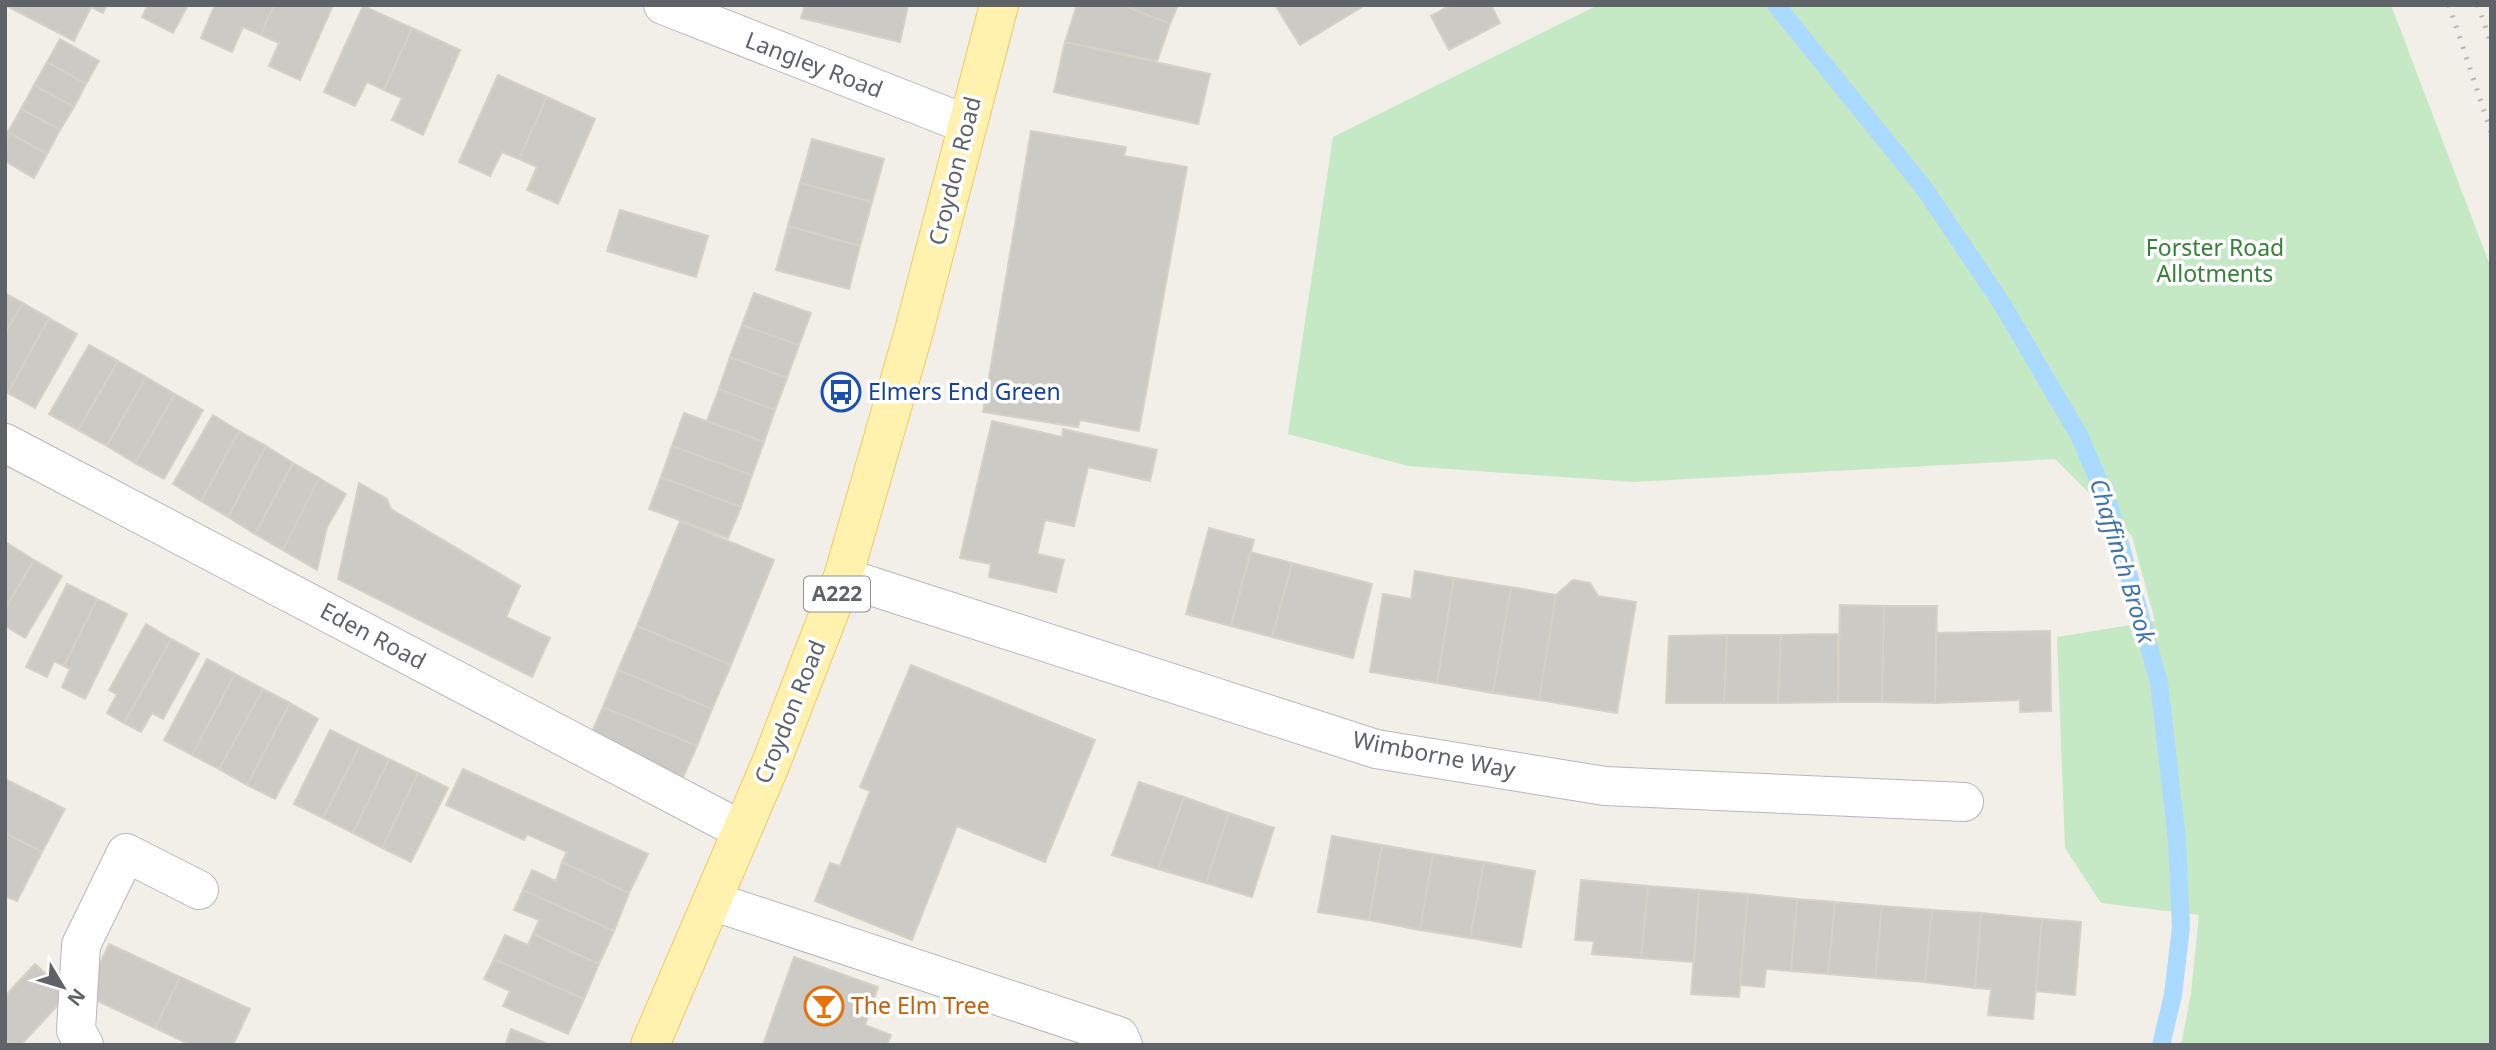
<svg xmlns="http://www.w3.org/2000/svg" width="2496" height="1050" font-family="'Noto Sans',sans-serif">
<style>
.green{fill:#c5e8c5}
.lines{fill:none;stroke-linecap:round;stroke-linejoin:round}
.stream{stroke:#aadaff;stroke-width:18}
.building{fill:#cccac5;stroke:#d6d1c6;stroke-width:2}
.minor-casing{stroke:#b5b8bc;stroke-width:40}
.major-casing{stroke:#f2c960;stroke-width:40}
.minor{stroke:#fff;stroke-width:38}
.major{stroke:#fff2af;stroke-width:38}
.rail{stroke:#b6b7b8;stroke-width:5;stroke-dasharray:2 9;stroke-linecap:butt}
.labels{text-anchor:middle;stroke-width:7;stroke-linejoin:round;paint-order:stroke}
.shield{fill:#fff;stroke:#8f9295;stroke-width:2}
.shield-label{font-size:21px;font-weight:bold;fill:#5f6368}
.street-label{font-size:23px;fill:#5f6368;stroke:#fff}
.park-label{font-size:23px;fill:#348238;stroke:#fff}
.transit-label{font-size:23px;fill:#164399;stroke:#fff;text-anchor:start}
.food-label{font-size:23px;fill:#c56008;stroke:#fff;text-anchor:start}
.water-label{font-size:24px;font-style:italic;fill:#4174aa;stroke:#fff}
</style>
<rect width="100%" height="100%" fill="#f1efe8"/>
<!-- green -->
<path class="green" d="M1598,5h793l100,263v777h-310l10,-52 8,-78 -98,-12 -36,-55 -8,-211 98,-16 -23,-85 -77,-77 -422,23 -225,-16 -120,-32 45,-297z"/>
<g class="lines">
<!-- stream -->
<path class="stream" d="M1776,5l148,183 78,116 78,133 30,71 49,175 18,157 4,87 -8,68 -12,50"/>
</g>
<!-- building -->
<path class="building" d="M5,5h102l-4,8 -12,-6 -17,34z
M148,5h40l-15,28 -31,-16z
M215,5h59l-13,30 -18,-8 -11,25 -31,-14z
M274,5h59l-33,75 -31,-14 10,-23 -18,-8z
M805,5h103l-8,37 -99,-24z
M1077,5h46l47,19 -13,37 -92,-19z
M1123,5h55l-8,19z
M1275,5h90l-65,40z
M1451,5h40l9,18 -51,27 -18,-34z
M363,6l49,22 -28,62 -17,-8 -12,24 -31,-14z
M412,28l48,22 -37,85 -31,-15 10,-22 -18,-8z
M60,39l39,22 -13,23 -39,-22z
M1065,42l145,32 -12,50 -144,-32z
M47,62l39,22 -12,23 -40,-22z
M498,75l49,22 -28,62 -17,-7 -12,24 -31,-14z
M34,85l40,22 -14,23 -39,-21z
M547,97l48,22 -37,85 -31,-14 10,-23 -18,-8z
M21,109l39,21 -13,24 -39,-22z
M1031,131l95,16 -2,9 63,11 -48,264 -59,-11 -2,7 -95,-15z
M8,132l39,22 -13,24 -29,-17z
M812,139l72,20 -12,43 -72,-19z
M800,183l72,19 -12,44 -72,-20z
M620,210l88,26 -12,41 -89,-26z
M788,226l72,20 -11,43 -73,-19z
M5,293l18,10 -18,30z
M754,293l57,20 -12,32 -57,-20z
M23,303l26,15 -41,75 -3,-2v-58z
M49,318l28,16 -42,74 -27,-15z
M742,325l57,20 -12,33 -57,-21z
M89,345l29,16 -40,69 -29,-16z
M730,357l57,21 -12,32 -56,-21z
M118,361l28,16 -39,69 -29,-16z
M146,377l29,17 -40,69 -28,-17z
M719,389l56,21 -11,32 -57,-21z
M175,394l28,16 -39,69 -29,-16z
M684,413l80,29 -12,33 -80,-29z
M213,415l26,16 -38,70 -28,-17z
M992,421l70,16 1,-8 94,21 -7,31 -62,-14 -14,59 -29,-6 -8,34 27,6 -8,32 -67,-15 2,-13 -31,-6z
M239,431l27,15 -38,71 -27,-16z
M266,446l27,17 -38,71 -27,-17z
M672,446l80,29 -11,32 -80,-30z
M293,463l26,15 -36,72 -28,-16z
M661,477l80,30 -13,31 -79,-29z
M319,478l27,16 -19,33 -10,43 -34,-20z
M359,483l28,16 4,10 129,77 -14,31 44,21 -18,39 -194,-98z
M680,521l94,39 -43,105 -94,-39z
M1209,528l45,12 -23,86 -45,-12z
M7,543l27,17 -29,49v-63z
M1250,552l42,11 -20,74 -41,-11z
M34,560l28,16 -37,62 -20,-12v-17z
M1292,563l80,21 -19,74 -81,-21z
M1415,571l39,7 -17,105 -67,-11 13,-78 28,5z
M1454,578l57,9 -18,106 -56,-10z
M1573,580l17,3 8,13 38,6 -19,111 -78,-13 17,-105z
M67,584l30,15 -33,67 -10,-5 -7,16 -21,-10z
M1511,587l45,8 -17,105 -46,-7z
M97,599l30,15 -42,85 -23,-12 8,-18 -6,-3z
M1840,605l44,1 -2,96h-44z
M1884,606h53l-2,97 -53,-1z
M146,624l25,15 -47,84 -17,-10 10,-19 -8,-4z
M637,626l94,39 -19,44 -94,-39z
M2050,631l1,80 -31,1v-12l-85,3 1,-70z
M1838,634v68l-60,1 3,-68z
M1727,635h54l-3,68h-54z
M1727,635l-3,68h-58l3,-67z
M171,639l28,15 -36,65 -11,-6 -11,19 -17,-9z
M207,659l28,15 -43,81 -28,-15z
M911,665l184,75 -50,122 -88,-36 -45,114 -97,-39 15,-38 10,3 30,-75 -10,-4z
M618,670l94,39 -15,37 -94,-39z
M235,674l28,15 -44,80 -27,-14z
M263,689l27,14 -43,82 -28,-16z
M290,703l28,16 -43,80 -28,-14z
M603,707l94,39 -17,38 -94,-39z
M330,730l30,15 -37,73 -29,-14z
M360,745l29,14 -36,74 -30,-15z
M389,759l29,14 -36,75 -29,-15z
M463,769l185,85 -19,39 -67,-31 5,-10 -40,-18 -3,6 -78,-35z
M418,773l30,15 -37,74 -29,-14z
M5,779l60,30 -23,43 -37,-19z
M1139,782l45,15 -26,72 -46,-14z
M1184,797l45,16 -23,70 -48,-14z
M1229,813l45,15 -22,69 -46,-14z
M5,833l37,19 -25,49 -12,-5z
M1332,836l50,9 -13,75 -51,-8z
M1382,845l51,9 -13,76 -51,-10z
M1433,854l51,8 -14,76 -50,-8z
M562,862l67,31 -15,38 -91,-41 9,-20 24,11z
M1484,862l51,9 -14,76 -51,-9z
M1581,880l67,6 -7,72 -49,-4 2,-13 -19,-1z
M1648,886l51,4 -5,72 -53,-4z
M523,890l91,41 -15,33 -66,-30 6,-14 -25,-10z
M1699,890l49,4 -9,103 -48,-3z
M1748,894l49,5 -6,72 -25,-2 -2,18 -24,-2z
M1797,899l38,3 -7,72 -37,-3z
M1835,902l47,4 -7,72 -47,-4z
M1882,906l50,4 -7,72 -50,-4z
M1932,910l49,3 -6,75 -50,-6z
M1981,913l61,6 -9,100 -45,-4 3,-26 -16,-1z
M2042,919l39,3 -6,73 -39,-4z
M533,934l66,30 -15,35 -90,-40 11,-24 23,10z
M109,944l71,33 -25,51 -70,-33z
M794,957l84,30 -13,38 26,10 -4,10h-124z
M494,959l90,40 -16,35 -65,-28 7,-15 -26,-12z
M35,964l33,30 -47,51h-10l-6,-5v-44z
M180,977l70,32 -17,36h-42l-36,-17z
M511,1029l39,16h-45z"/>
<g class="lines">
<defs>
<path id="minor" d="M663,5l303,119
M5,443l736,387
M843,577l533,172 229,37 359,16
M712,901l407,135 4,9
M84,1045l-8,-15 5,-85 45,-92 73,37"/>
<path id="major" d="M650,1045l121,-282 72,-186 71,-246 85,-326"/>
</defs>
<!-- minor casing -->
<use href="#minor" class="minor-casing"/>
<!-- major casing -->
<use href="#major" class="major-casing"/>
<!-- minor -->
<use href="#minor" class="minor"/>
<!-- major -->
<use href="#major" class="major"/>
<!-- rail -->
<path class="rail" d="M2449,5l42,127
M2478,5l13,39"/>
</g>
<!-- icons -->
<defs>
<symbol id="bus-ring" viewBox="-11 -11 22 22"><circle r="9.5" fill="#fff" stroke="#1a4fb4" stroke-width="1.5"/><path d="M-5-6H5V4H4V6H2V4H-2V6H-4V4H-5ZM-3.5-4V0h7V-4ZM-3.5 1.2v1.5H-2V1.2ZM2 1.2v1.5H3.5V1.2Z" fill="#1a4fb4"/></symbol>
<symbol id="bar-ring" viewBox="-11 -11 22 22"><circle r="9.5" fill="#fff" stroke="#e8710a" stroke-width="1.5"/><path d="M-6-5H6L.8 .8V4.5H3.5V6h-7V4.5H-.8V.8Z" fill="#e8710a"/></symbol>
</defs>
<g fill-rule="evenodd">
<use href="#bus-ring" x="819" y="370" width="44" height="44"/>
<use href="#bar-ring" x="802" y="984" width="44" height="44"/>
</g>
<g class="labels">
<!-- shield labels -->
<rect class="shield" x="804" y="576.5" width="66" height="35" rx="5"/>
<g class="shield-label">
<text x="837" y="601">A222</text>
</g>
<!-- street labels -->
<g class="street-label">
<text transform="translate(814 65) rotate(21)" y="8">Langley Road</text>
<text transform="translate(955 171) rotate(-76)" y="8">Croydon Road</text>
<text transform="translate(373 636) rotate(28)" y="8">Eden Road</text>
<text transform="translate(790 712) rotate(-68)" y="8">Croydon Road</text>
<text transform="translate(1434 755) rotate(11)" y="8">Wimborne Way</text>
</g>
<!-- park labels -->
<g class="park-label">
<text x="2215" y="256">Forster Road<tspan x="2215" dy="26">Allotments</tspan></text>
</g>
<!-- transit labels -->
<g class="transit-label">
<text x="868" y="400">Elmers End Green</text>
</g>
<!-- food labels -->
<g class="food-label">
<text x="851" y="1014">The Elm Tree</text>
</g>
<!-- water labels -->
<g class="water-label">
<text transform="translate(2122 561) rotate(73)" y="8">Chaffinch Brook</text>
</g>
</g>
<!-- border -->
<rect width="2496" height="1050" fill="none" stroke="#5f6368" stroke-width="14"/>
<!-- north arrow -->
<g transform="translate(63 987) rotate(128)" stroke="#ffffff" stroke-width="5" paint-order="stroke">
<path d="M0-5L12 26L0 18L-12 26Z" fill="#5f6368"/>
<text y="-10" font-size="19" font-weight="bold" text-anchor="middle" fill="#5f6368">N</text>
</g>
</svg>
